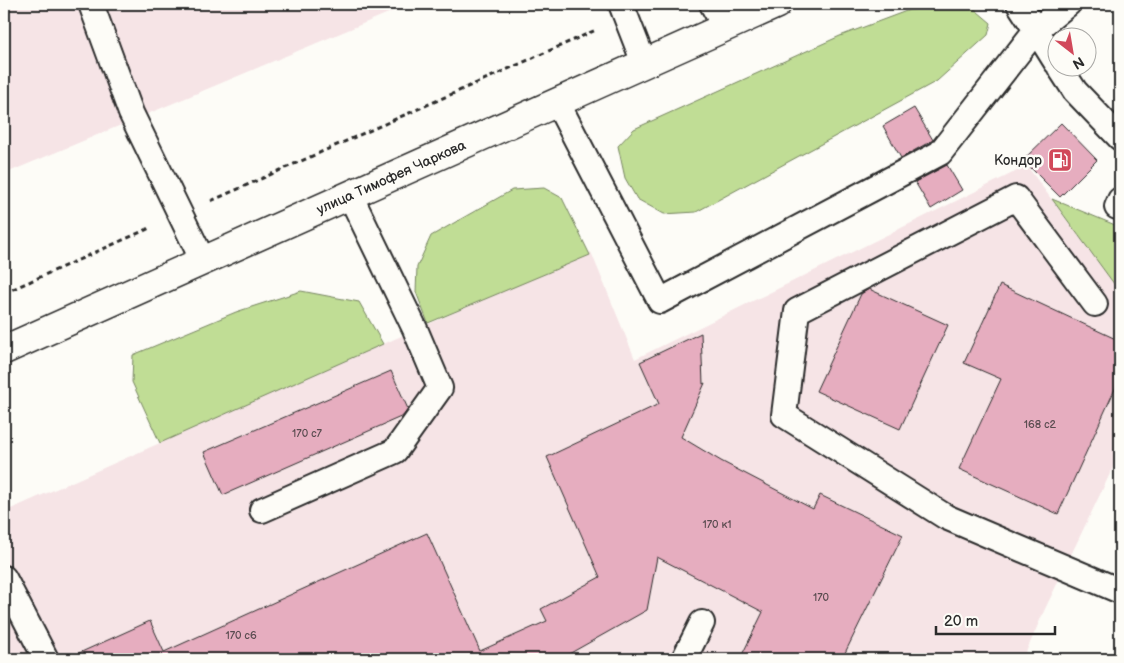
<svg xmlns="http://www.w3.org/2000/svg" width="1124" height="663" font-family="'Balsamiq Sans',sans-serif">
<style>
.built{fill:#f6e4e6}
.green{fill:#c0dd95;stroke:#768460}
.building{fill:#e6adbf;stroke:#2b2b2b}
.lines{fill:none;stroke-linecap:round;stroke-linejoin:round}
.service-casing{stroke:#2b2b2b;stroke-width:28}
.secondary-casing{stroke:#2b2b2b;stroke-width:31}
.path{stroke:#2b2b2b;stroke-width:3;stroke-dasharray:5 4;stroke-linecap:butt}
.service{stroke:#fdfcf7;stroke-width:24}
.secondary{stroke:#fdfcf7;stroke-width:28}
.labels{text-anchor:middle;stroke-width:5;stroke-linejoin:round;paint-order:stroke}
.number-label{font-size:11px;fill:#5a4c50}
.poi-label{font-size:14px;fill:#2b2b2b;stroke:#fdfcf7;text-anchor:end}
.street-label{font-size:14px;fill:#2b2b2b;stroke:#fdfcf7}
</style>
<rect width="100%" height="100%" fill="#fdfcf7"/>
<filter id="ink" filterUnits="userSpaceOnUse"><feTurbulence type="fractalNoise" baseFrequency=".02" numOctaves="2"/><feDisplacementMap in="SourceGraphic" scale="10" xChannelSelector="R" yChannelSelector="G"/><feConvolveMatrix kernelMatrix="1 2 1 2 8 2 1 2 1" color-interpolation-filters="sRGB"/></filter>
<g filter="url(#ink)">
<!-- built -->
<path class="built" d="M4,4h406l-406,170z
M1027,166l93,126v161l-76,158 -21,48h-1019v-147l587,-260 44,107z"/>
<!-- green -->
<path class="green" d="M971,6l20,17 -3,12 -51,46 -241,131 -32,2 -27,-15 -12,-21 -7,-32 16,-17 206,-93 69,-26z
M544,188l18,10 28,57 -162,68 -12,-31 1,-25 14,-31 81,-46z
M1052,199l68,28v65z
M301,291l58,11 24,42 -223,99 -28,-61 1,-27 103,-43z"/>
<!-- building -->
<path class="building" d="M914,108l19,32 -32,18 -18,-32z
M1061,123l36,37 -37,37 -37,-37z
M947,165l15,25 -31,19 -16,-27z
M1000,285l120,56v37l-62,136 -99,-45 42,-90 -37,-16z
M869,289l79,36 -48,104 -84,-38 45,-97z
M701,333l2,51 2,-1 -24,54 40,24 92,48 7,-14 83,40 -61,124h-102l23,-47 -106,-55 -10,53 -87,49h-494l84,-38 14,31 263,-119 53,118 67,-30 -6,-12 59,-32 -53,-120 112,-53 -19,-42z
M391,371l17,38 -5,7 -180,79 -19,-43z"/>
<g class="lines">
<defs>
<path id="service" d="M91,4l40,109 72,148
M621,4l23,59
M712,4l13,23
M1019,4l17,26 32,-26
M1060,68l15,23 45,47
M557,102l103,199 280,-148 96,-123 20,32
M1117,207l3,-7
M1095,304l-79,-106 -219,113 -13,104 162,102 174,74
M262,510l133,-59 45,-63 -25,-59 -65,-134
M4,578l42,81
M684,659l18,-36"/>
<g id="secondary">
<path id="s1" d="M4,350l773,-346"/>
</g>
</defs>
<!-- service casing -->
<use href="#service" class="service-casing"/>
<!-- secondary casing -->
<use href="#secondary" class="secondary-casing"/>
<!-- path -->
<path class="path" d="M211,201l385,-171
M4,293l146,-65"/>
<!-- service -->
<use href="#service" class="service"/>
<!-- secondary -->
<use href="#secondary" class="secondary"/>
</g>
</g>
<!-- icons -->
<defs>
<symbol id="fuel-square" viewBox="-11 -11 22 22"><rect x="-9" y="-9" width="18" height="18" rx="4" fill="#d1495b" stroke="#fdfcf7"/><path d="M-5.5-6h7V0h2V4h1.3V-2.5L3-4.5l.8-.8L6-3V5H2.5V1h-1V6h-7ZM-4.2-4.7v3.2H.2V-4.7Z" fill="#fff"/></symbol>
</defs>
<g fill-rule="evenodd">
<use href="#fuel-square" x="1046" y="146" width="28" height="28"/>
</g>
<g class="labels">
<!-- number labels -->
<g class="number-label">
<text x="1040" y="428">168 с2</text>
<text x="307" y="437">170 с7</text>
<text x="717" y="528">170 к1</text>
<text x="821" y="601">170</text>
<text x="241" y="639">170 с6</text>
</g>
<!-- poi labels -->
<g class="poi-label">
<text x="1042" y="165">Кондор</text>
</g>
<!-- street labels -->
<g class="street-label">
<text dy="5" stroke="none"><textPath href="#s1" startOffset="424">улица Тимофея Чаркова</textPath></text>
</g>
</g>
<!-- margin -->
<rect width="1124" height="663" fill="none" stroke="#fdfcf7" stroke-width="20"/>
<rect x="10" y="10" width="1104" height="643" fill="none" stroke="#2b2b2b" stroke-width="2" filter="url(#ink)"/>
<!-- north arrow -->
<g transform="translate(1072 52) rotate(149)"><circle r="24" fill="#fdfcf7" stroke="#a9a8a5"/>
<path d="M0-4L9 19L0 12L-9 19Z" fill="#d1495b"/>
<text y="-8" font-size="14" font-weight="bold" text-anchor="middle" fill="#2b2b2b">N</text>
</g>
<!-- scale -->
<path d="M936 626v8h119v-8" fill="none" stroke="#2b2b2b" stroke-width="2.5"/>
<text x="944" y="626" font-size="15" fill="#2b2b2b" stroke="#fdfcf7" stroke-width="4" paint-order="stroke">20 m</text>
</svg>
